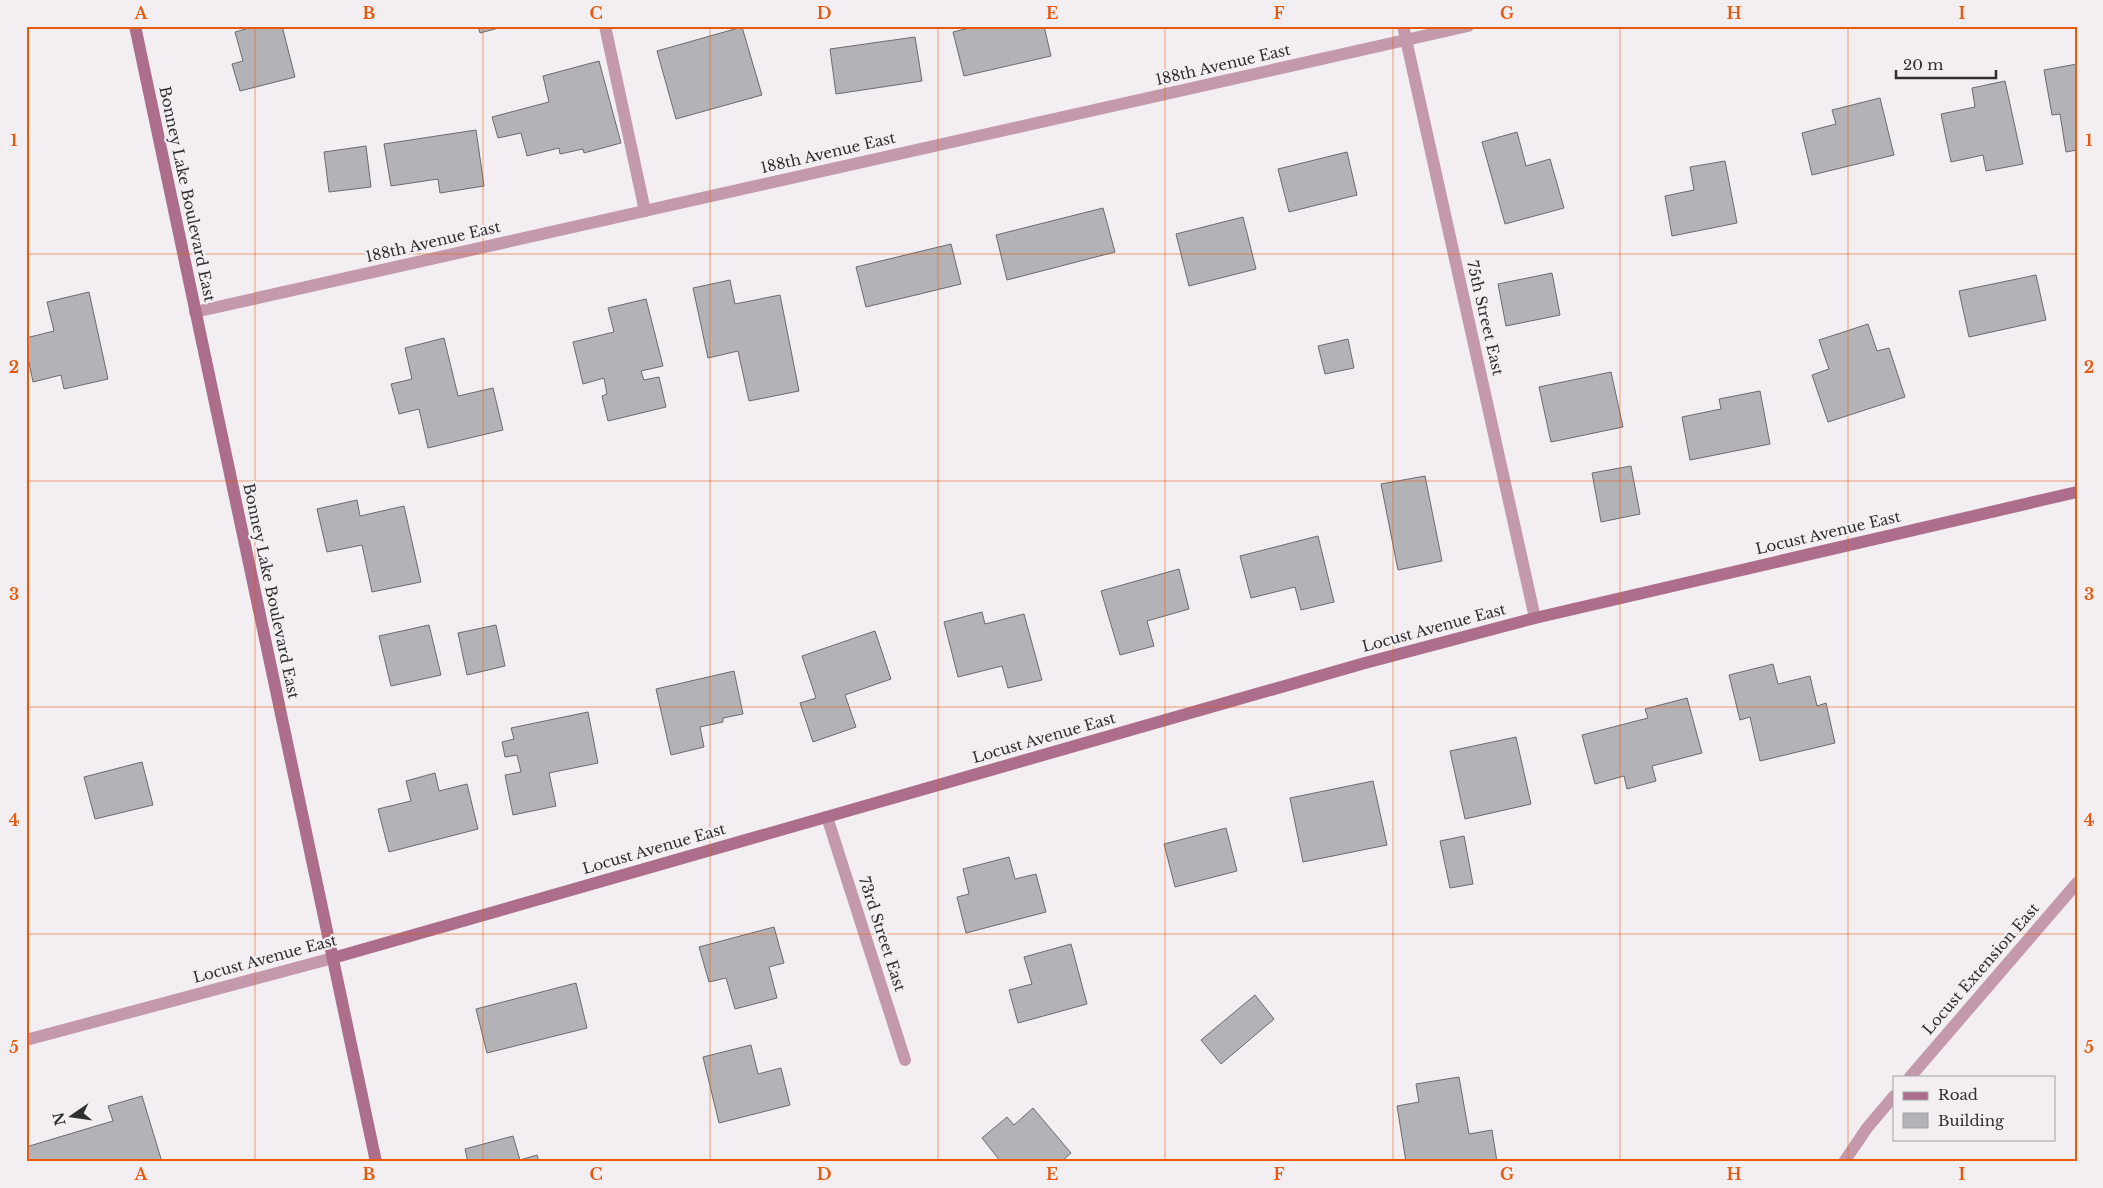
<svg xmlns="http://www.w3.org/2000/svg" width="2103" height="1188" font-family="'Libre Baskerville',serif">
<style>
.building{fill:#b2b2b7;stroke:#6b6b6f}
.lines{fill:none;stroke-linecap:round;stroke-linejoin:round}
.lane{stroke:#c499ab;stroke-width:12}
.street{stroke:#c499ab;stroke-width:12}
.secondary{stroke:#ac6e8a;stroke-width:12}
.grid{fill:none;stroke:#e8590c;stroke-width:1;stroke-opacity:0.55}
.labels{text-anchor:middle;stroke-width:4.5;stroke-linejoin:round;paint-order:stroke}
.street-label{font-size:15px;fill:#302f30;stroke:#f2eef2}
.neatline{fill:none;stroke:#e8590c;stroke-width:2}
.grid-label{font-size:16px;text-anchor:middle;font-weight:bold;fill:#e8590c}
</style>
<rect width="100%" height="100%" fill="#f2eef2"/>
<!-- building -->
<path class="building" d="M256,26h26l13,51 -55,14 -8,-27 11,-3 -8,-29z
M478,26h28l-26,7z
M978,26h66l7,30 -87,20 -11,-44z
M742,27l20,68 -86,24 -19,-68z
M915,37l7,44 -86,13 -6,-45z
M599,61l22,82 -37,10 -1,-4 -23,5 -1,-6 -32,8 -6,-23 -23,5 -6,-21 57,-15 -6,-26z
M2077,64v86l-11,2 -6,-38 -8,1 -8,-45z
M2005,81l18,83 -37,7 -3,-16 -32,7 -10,-48 34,-7 -3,-19z
M1880,98l14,57 -82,20 -10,-42 34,-9 -4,-14z
M476,130l8,56 -44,7 -2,-14 -47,7 -7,-42z
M1517,132l9,34 24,-7 14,49 -59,16 -23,-82z
M366,146l5,41 -42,5 -5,-40z
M1347,152l10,43 -68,17 -11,-43z
M1725,161l12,62 -65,13 -7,-40 29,-6 -4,-23z
M1103,208l12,44 -108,28 -11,-45z
M1243,217l13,52 -67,17 -13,-52z
M951,244l10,40 -95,23 -10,-40z
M1552,273l8,42 -54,11 -8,-42z
M2036,275l10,45 -77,17 -10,-46z
M730,280l5,24 45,-9 19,96 -50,10 -11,-50 -30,7 -15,-70z
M89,292l19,87 -44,10 -3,-14 -28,7 -7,-34v-10l28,-7 -7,-29z
M646,299l17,67 -22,5 3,9 15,-3 7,30 -58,14 -6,-25 5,-2 -3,-16 -21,6 -10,-42 41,-10 -6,-24z
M1868,324l9,27 12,-3 16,49 -77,25 -16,-47 17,-6 -10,-29z
M444,338l14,58 35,-8 10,42 -75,18 -9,-39 -20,5 -8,-30 21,-5 -7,-31z
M1348,339l6,29 -29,6 -7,-28z
M1611,372l12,55 -72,15 -12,-55z
M1760,391l10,53 -80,16 -8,-43 39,-8 -2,-10z
M1631,466l9,48 -39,8 -9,-49z
M1425,476l17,85 -44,9 -17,-86z
M357,500l3,16 44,-10 17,76 -49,10 -10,-47 -35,7 -10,-43z
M1318,536l16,66 -33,8 -6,-23 -44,11 -11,-42z
M1179,569l10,40 -42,12 7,25 -34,9 -19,-64z
M982,612l3,12 39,-10 18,66 -34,8 -6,-22 -44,11 -14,-55z
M429,625l12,50 -50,11 -12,-50z
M496,625l9,41 -38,9 -9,-42z
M875,631l16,48 -46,16 11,32 -43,15 -13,-39 16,-5 -14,-42z
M1773,664l5,20 32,-8 7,30 9,-3 9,40 -75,18 -10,-44 -10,3 -11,-45z
M734,671l9,43 -20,4v4l-23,5 4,20 -33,8 -15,-66z
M1687,698l15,55 -50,13 4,15 -29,8 -3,-13 -29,8 -13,-49 66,-17 -3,-9z
M588,712l10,51 -49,10 7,33 -43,9 -8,-40 16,-3 -4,-17 -12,2 -3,-15 12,-3 -3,-11z
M1516,737l15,67 -66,15 -15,-68z
M142,762l11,43 -58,14 -11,-42z
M435,773l4,18 28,-7 11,45 -89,23 -11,-43 33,-8 -5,-20z
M1373,781l14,64 -84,17 -13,-64z
M1226,828l11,43 -62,16 -11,-43z
M1464,836l9,48 -23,4 -10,-47z
M1009,857l6,22 21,-5 10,38 -80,21 -9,-36 12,-3 -6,-25z
M774,927l10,36 -15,4 8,31 -42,11 -9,-31 -17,4 -10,-35z
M1071,944l16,60 -69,19 -9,-33 23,-6 -8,-27z
M576,983l11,45 -100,25 -11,-44z
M1255,995l19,24 -53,45 -20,-24z
M751,1045l7,29 23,-6 9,37 -71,18 -16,-66z
M1459,1077l10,57 23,-4 5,32h-91l-9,-56 22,-4 -3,-18z
M142,1096l20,66h-136v-15l87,-26 -5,-15z
M1033,1108l38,45 -10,9h-60l-19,-24 25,-21 7,8z
M513,1136l7,24 17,-5 2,7h-71l-3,-13z"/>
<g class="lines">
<!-- lane -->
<path class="lane" d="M605,26l40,185"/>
<!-- street -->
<path class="street" d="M1403,26l132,592
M195,312l1273,-286
M827,817l78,243
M26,1040l307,-82
M1910,1077l167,-194
M1844,1162l23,-34 27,-32"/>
<!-- secondary -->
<path class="secondary" d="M135,26l241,1136
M333,958l1032,-295 170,-45 542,-126"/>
</g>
<!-- grid -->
<path class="grid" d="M255,26v1136M483,26v1136M710,26v1136M938,26v1136M1165,26v1136M1393,26v1136M1620,26v1136M1848,26v1136M26,254h2051M26,481h2051M26,707h2051M26,934h2051"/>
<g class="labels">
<!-- street labels -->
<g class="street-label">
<text transform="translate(1223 65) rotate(-13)" y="5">188th Avenue East</text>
<text transform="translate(828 153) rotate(-13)" y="5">188th Avenue East</text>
<text transform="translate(187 194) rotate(78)" y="5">Bonney Lake Boulevard East</text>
<text transform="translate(433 242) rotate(-13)" y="5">188th Avenue East</text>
<text transform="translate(1485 318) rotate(77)" y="5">75th Street East</text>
<text transform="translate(1828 533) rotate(-13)" y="5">Locust Avenue East</text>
<text transform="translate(271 591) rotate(78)" y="5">Bonney Lake Boulevard East</text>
<text transform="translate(1434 628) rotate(-15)" y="5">Locust Avenue East</text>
<text transform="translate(1044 738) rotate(-16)" y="5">Locust Avenue East</text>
<text transform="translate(654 849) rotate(-16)" y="5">Locust Avenue East</text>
<text transform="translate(882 934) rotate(72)" y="5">73rd Street East</text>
<text transform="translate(265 959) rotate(-15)" y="5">Locust Avenue East</text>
<text transform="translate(1981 969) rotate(-49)" y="5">Locust Extension East</text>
</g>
</g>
<!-- border -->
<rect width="2103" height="1188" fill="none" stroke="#f2eef2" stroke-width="55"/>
<!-- legend -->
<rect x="1893" y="1076" width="162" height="65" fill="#f2eef2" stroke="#a4a2a4"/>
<rect x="1903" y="1092" width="25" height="8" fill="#ac6e8a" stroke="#a4a2a4"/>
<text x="1938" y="1100" font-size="15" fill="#302f30">Road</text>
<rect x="1903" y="1113" width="25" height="15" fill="#b2b2b7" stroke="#a4a2a4"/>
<text x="1938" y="1126" font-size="15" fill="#302f30">Building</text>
<!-- north arrow -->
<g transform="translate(72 1116) rotate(257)" stroke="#f2eef2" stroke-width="4" paint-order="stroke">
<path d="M0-4L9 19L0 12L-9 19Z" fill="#302f30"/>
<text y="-8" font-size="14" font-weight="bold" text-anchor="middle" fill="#302f30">N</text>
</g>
<!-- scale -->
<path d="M1896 70v8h100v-8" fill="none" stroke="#302f30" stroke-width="2.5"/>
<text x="1903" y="70" font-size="15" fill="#302f30" stroke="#f2eef2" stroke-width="4" paint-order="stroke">20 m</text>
<rect x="28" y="28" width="2048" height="1132" class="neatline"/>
<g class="grid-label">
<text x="141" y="19">A</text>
<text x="369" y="19">B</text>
<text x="596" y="19">C</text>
<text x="824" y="19">D</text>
<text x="1052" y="19">E</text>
<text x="1279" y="19">F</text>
<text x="1507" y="19">G</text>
<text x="1734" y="19">H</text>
<text x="1962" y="19">I</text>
<text x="14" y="146">1</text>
<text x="2089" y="146">1</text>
<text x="14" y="373">2</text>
<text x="2089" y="373">2</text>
<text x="14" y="600">3</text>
<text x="2089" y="600">3</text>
<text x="14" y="826">4</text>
<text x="2089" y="826">4</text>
<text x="14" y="1053">5</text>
<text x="2089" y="1053">5</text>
<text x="141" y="1180">A</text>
<text x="369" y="1180">B</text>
<text x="596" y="1180">C</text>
<text x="824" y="1180">D</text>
<text x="1052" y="1180">E</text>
<text x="1279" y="1180">F</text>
<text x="1507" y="1180">G</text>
<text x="1734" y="1180">H</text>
<text x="1962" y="1180">I</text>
</g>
</svg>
